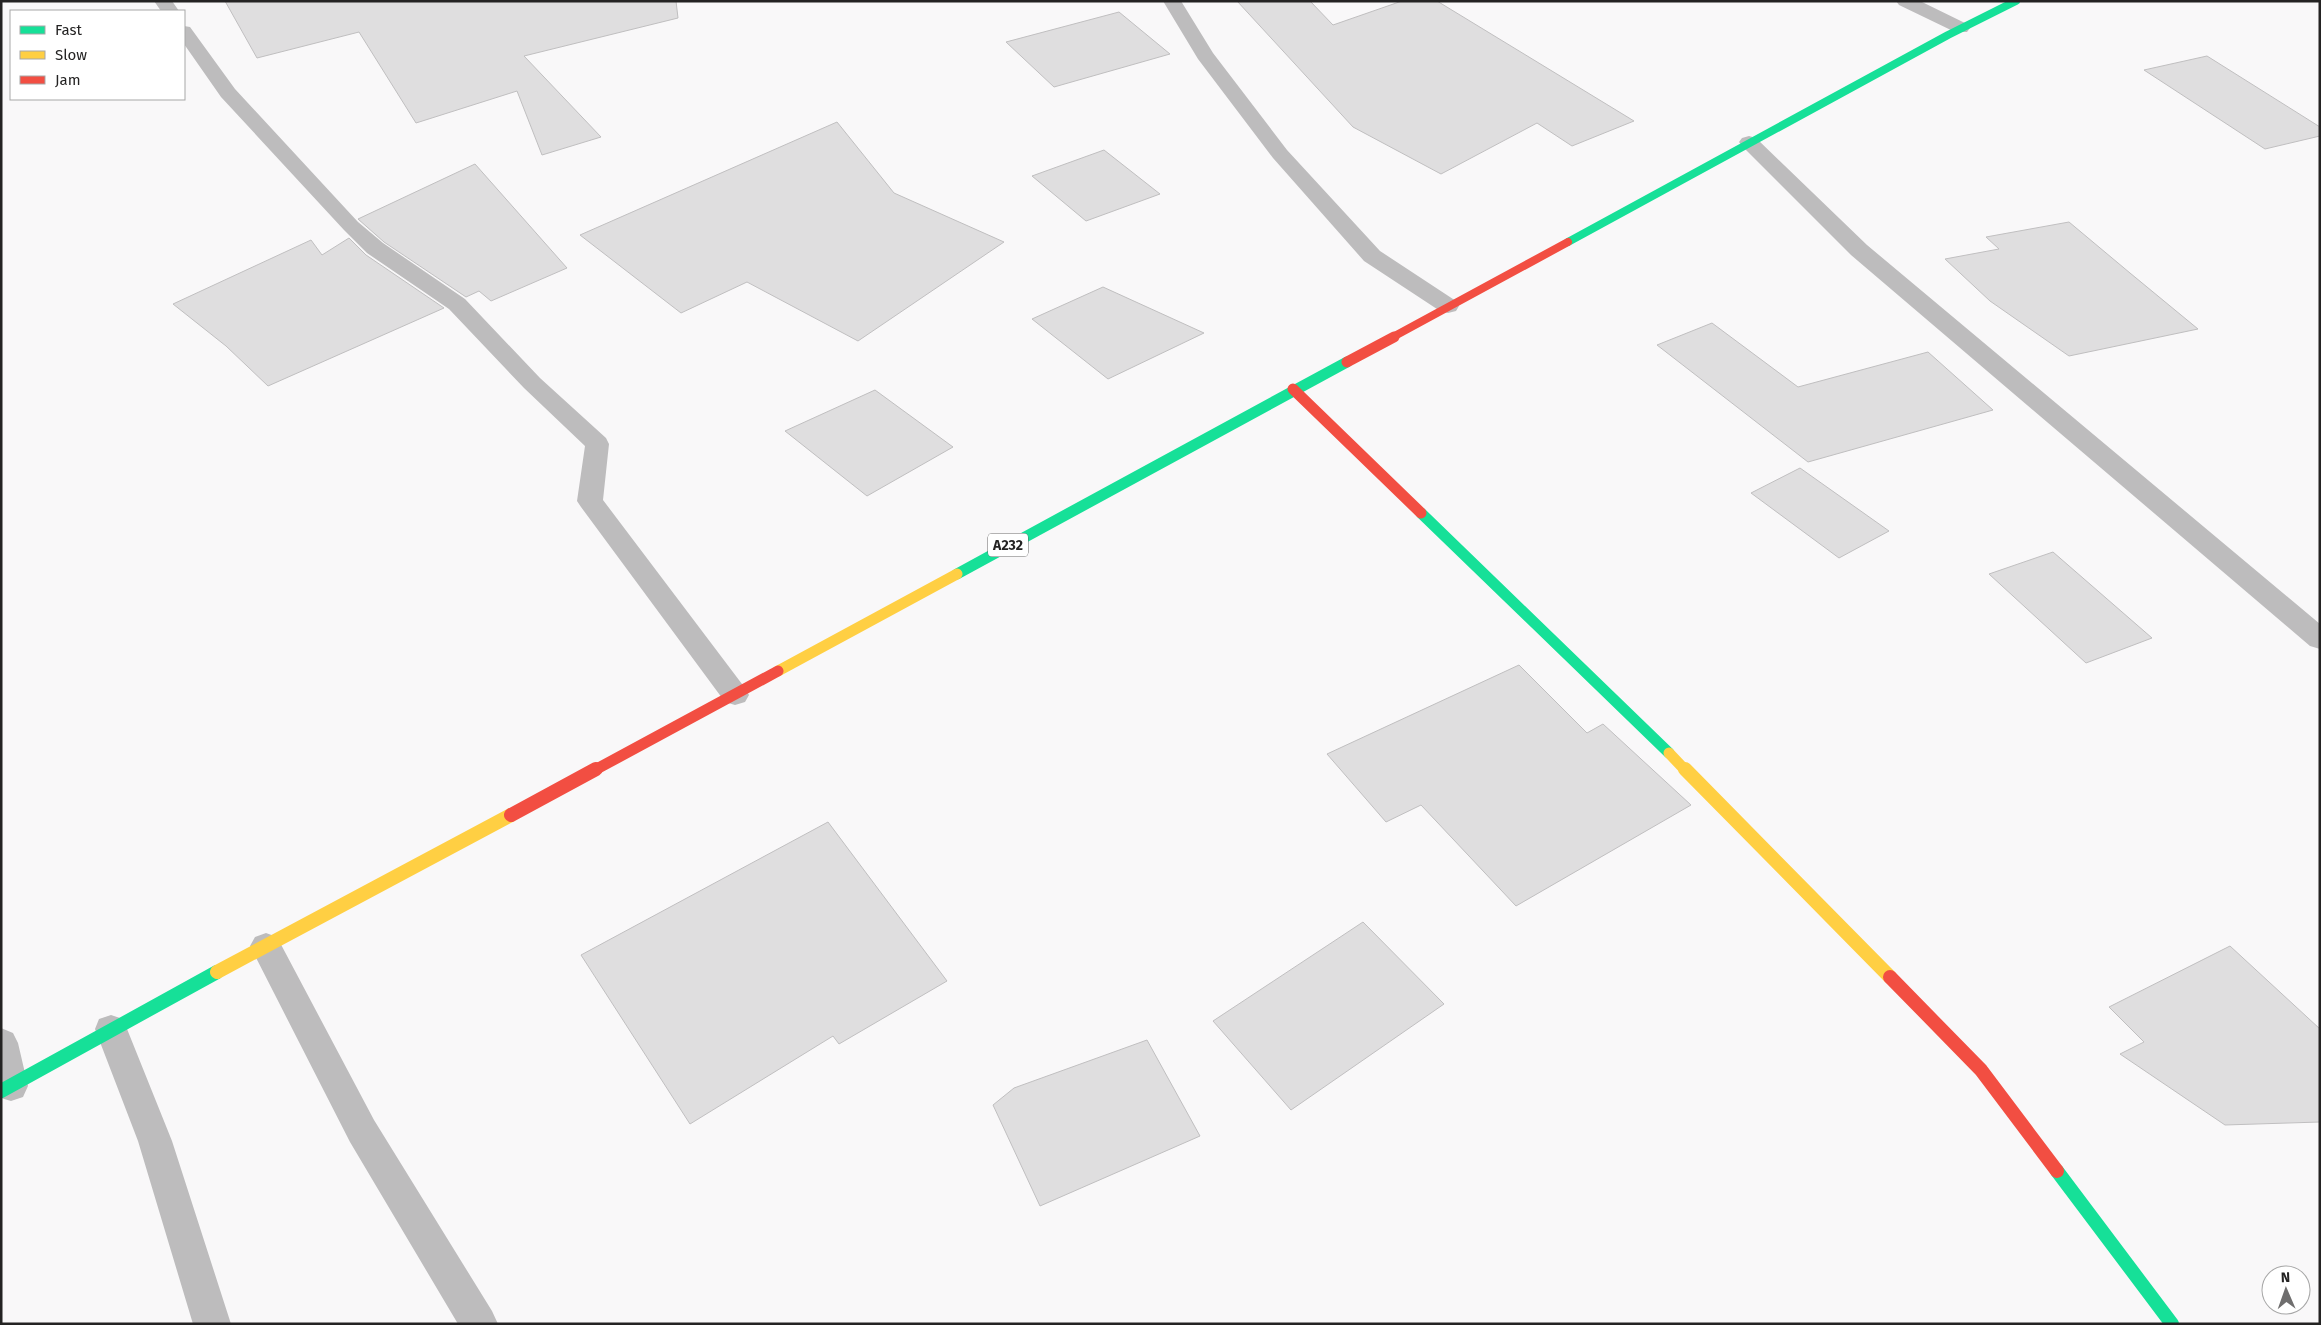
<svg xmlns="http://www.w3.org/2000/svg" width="2321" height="1325" font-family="'Fira Sans',sans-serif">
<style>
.building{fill:#dfdedf;stroke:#c0bfc0}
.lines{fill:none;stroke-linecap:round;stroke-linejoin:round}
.street{fill:#bdbcbd;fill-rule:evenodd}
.fast-far2{stroke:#16e098;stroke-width:8}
.fast-far1{stroke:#16e098;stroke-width:11}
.fast{stroke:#16e098;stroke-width:14}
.slow-far1{stroke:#ffcf43;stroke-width:11}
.slow{stroke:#ffcf43;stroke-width:14}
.jam-far2{stroke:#f24e42;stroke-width:8}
.jam-far1{stroke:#f24e42;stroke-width:11}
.jam{stroke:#f24e42;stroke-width:14}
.labels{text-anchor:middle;stroke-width:4.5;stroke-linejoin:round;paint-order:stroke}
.shield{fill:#fff;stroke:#666565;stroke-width:1}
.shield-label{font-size:14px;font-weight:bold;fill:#242323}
</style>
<rect width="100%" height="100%" fill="#f9f8f9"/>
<!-- building -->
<path class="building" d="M225,1h451l2,17 -154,38 77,81 -59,18 -25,-64 -101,32 -57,-91 -102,26z
M1237,1h73l23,24 69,-24h35l197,120 -62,25 -35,-23 -96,51 -88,-47z
M1119,12l51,42 -116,33 -48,-45z
M2207,56l113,71v9l-55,13 -121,-79z
M837,122l57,71 110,49 -146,99 -111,-59 -66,31 -101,-78z
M1104,150l56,44 -74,27 -54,-45z
M475,164l92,104 -76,33 -12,-10 -13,6 -82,-55 -26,-23z
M2069,222l61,51 68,56 -129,27 -79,-55 -45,-42 54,-10 -13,-12z
M349,238l17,17 78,53 -176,78 -42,-40 -53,-42 138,-64 11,15z
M1103,287l101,46 -96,46 -76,-60z
M1712,323l86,64 130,-35 65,58 -185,52 -151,-117z
M875,390l78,57 -86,49 -82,-65z
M1800,468l89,63 -50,27 -88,-65z
M2053,552l99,86 -66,25 -97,-89z
M1519,665l68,68 16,-9 88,81 -175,101 -95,-101 -35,17 -59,-68z
M828,822l119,159 -108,63 -6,-8 -143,88 -109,-169z
M1363,922l81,82 -153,106 -78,-89z
M2230,946l90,83v93l-95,3 -105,-71 24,-12 -35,-35z
M1147,1040l53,96 -160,70 -47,-101 21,-17z"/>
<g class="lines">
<!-- street -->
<path class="street" d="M154,1h18l7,10h-18z
M1163,1h18l32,52 74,97 93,101 76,50 3,5 -3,5 -8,2 -8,-2 -76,-50 -91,-103 -75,-99z
M1896,1h24l47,23 3,4 -3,4h-12l-56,-27z
M184,26l6,1 45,62 123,133 25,21 82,56 75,79 66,60 3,6 -6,56 142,188 4,7 -4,7 -10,3 -10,-3 -144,-195 -4,-6 8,-55 -61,-58 -75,-79 -82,-56 -23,-23 -123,-133 -37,-53z
M1749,136l7,2 111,107 453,379v25l-10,-3 -459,-391 -109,-109 -3,-4 3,-4z
M266,933l11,4 97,183 118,191 6,13h-40l-108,-182 -100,-196 5,-9z
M111,1015l12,4 49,122 59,183h-38l-55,-183 -43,-112 4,-10z
M1,1028l12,5 5,10 10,43 -5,11 -12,4 -10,-3z"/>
<!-- fast-far2 -->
<path class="fast-far2" d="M1568,242l380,-207 68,-34"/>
<!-- fast-far1 -->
<path class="fast-far1" d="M1421,513l248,240
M957,574l390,-212"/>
<!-- fast -->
<path class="fast" d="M1,1091l216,-119
M2057,1171l115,153"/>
<!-- slow-far1 -->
<path class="slow-far1" d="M778,671l179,-97
M1669,753l17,18"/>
<!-- slow -->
<path class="slow" d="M1685,769l205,208
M217,972l294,-157"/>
<!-- jam-far2 -->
<path class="jam-far2" d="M1391,338l177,-96"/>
<!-- jam-far1 -->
<path class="jam-far1" d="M1347,362l47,-25
M1293,389l128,124
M593,771l185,-100"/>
<!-- jam -->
<path class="jam" d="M511,815l85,-46
M1890,977l91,93 76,101"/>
</g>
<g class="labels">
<!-- shield labels -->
<rect class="shield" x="988" y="533.5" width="40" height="23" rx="4"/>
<g class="shield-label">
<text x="1008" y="550">A232</text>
</g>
</g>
<!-- border -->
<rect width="2321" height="1325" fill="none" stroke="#242323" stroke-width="5"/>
<!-- legend -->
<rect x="10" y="10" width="175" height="90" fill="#ffffff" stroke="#a7a7a7"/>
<rect x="20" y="26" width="25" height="8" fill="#16e098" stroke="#a7a7a7"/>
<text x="55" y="35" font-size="15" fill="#242323">Fast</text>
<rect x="20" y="51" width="25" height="8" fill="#ffcf43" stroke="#a7a7a7"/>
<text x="55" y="60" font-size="15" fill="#242323">Slow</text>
<rect x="20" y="76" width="25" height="8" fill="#f24e42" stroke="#a7a7a7"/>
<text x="55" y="85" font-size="15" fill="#242323">Jam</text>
<!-- north arrow -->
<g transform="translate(2286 1290) rotate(358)"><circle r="24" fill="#ffffff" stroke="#a7a7a7"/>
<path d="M0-4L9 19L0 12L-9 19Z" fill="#6f6e6e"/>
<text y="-8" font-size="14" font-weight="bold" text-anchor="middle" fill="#242323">N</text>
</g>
</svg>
